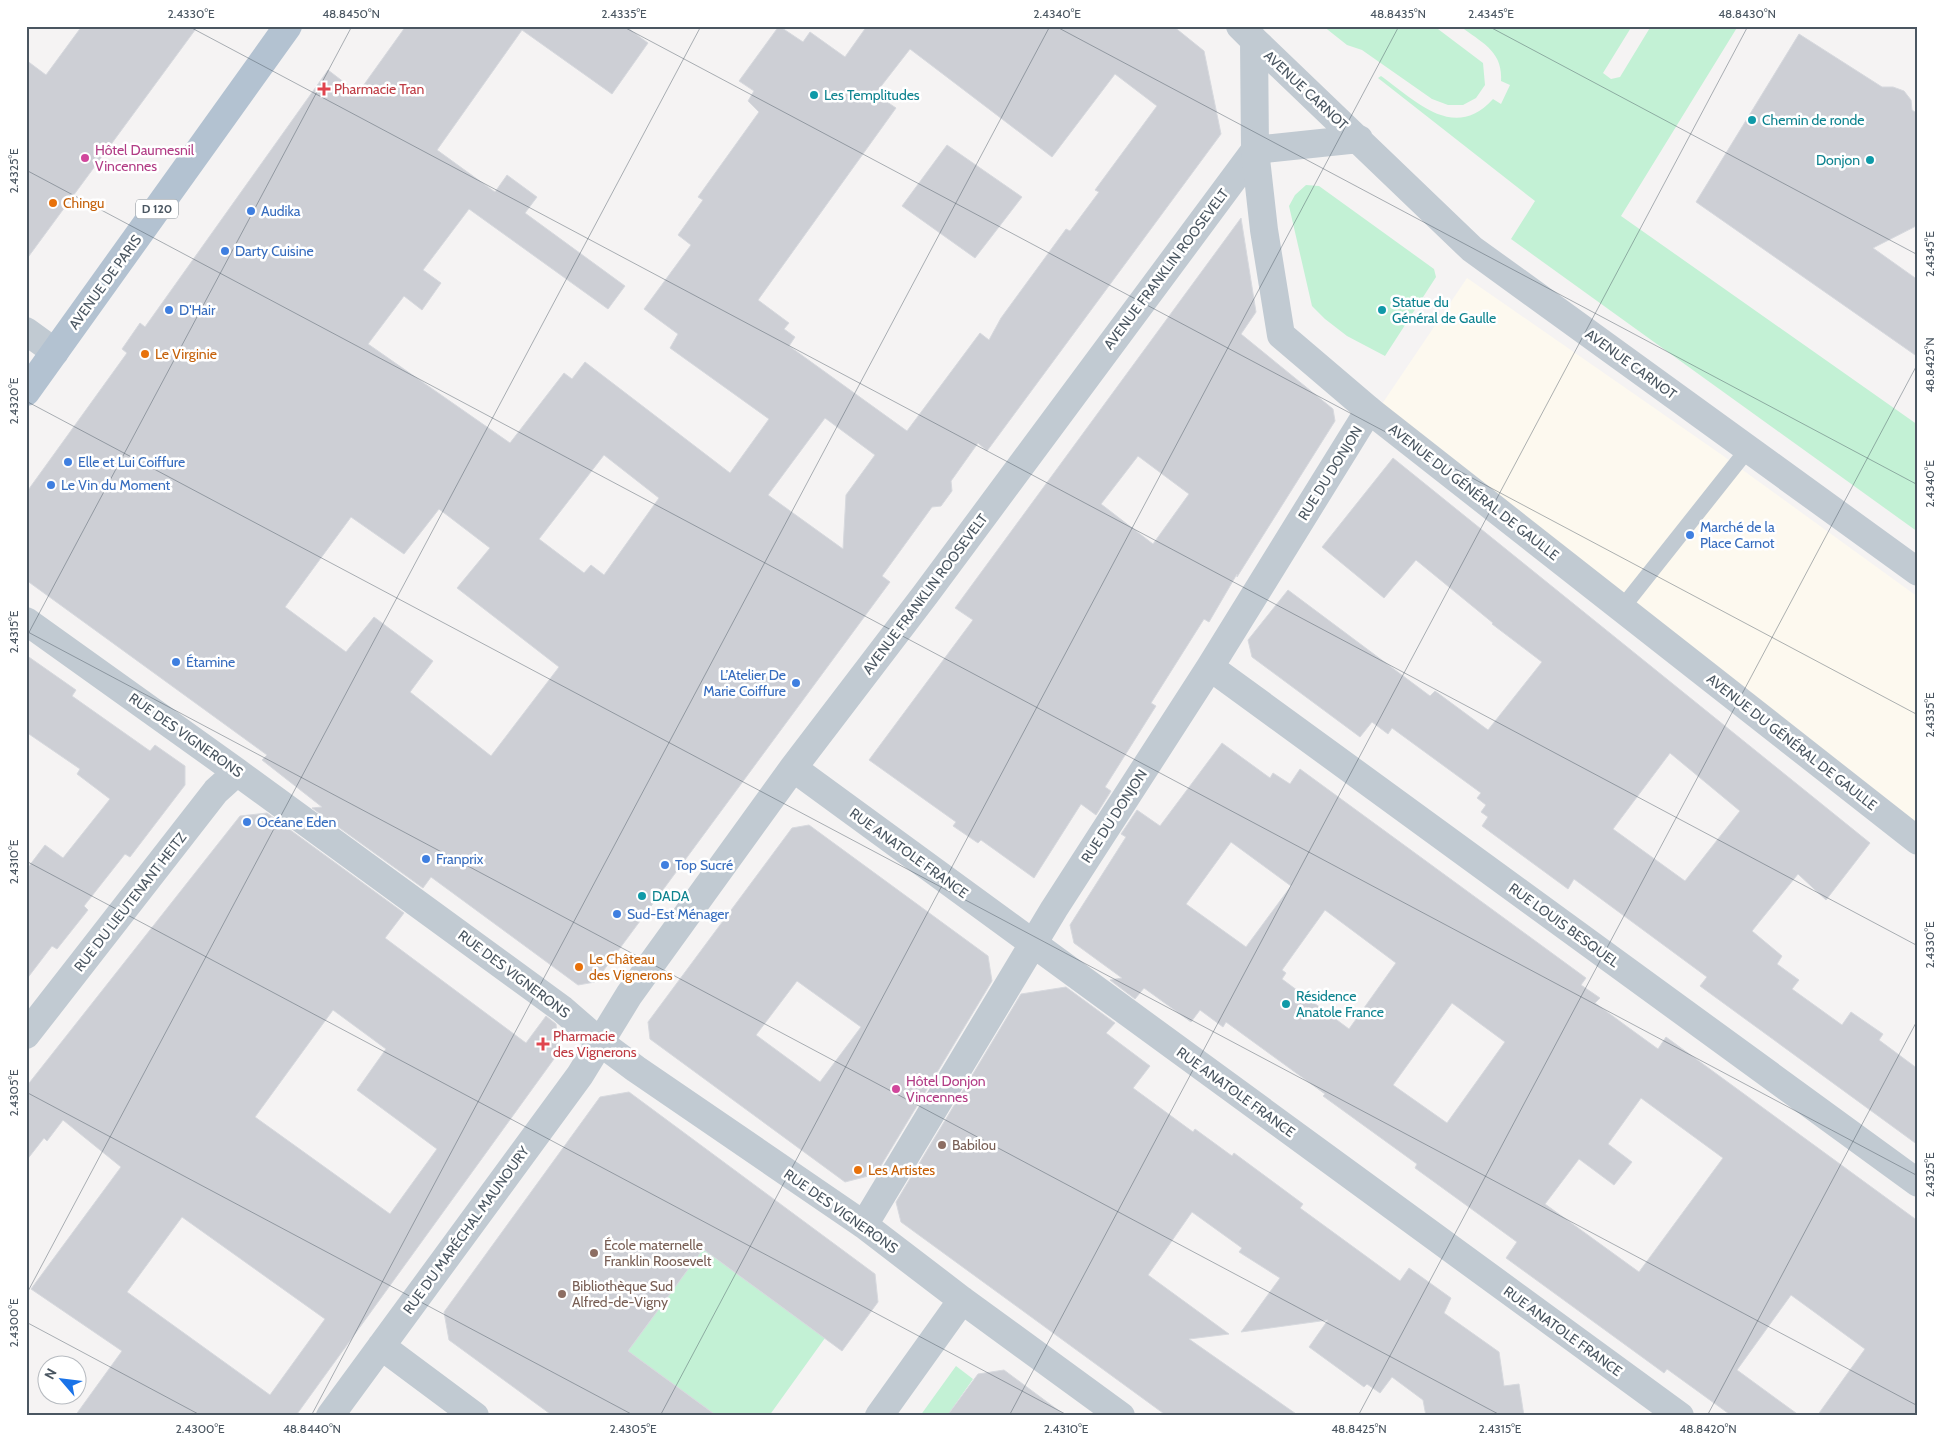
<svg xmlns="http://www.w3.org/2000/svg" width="1944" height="1442" font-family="Cabin,sans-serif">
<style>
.commercial{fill:#fdf9ef}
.green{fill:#c3f1d5}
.building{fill:#cdcfd5;stroke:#d7d9de;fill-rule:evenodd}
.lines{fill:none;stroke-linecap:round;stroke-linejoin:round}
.service{stroke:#c1cad2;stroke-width:16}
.minor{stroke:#c1cad2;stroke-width:28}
.tertiary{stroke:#c1cad2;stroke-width:28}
.primary{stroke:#b3c2d1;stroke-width:28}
.ticks{fill:none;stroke:#4a5661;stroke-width:1;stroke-opacity:0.45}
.health-dot{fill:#e0444e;stroke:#fff;stroke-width:2}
.culture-dot{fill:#0f9aa8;stroke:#fff;stroke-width:2}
.hotel-dot{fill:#d1479c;stroke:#fff;stroke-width:2}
.food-dot{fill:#e8710a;stroke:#fff;stroke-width:2}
.shop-dot{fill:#3f7fe0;stroke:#fff;stroke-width:2}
.education-dot{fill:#8d6e63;stroke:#fff;stroke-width:2}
.labels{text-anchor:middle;stroke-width:5;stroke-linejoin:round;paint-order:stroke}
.shield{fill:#fff;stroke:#808990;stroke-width:1}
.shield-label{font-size:12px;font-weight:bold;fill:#4a5661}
.health-label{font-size:14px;fill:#be3a42;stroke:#fff;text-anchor:start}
.street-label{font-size:14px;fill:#4a5661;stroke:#fff}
.culture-label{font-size:14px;fill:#0d838f;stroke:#fff;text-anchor:start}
.hotel-label{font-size:14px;fill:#b23c85;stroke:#fff;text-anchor:start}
.food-label{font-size:14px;fill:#c56008;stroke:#fff;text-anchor:start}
.shop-label{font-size:14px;fill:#366cbe;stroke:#fff;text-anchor:start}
.education-label{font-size:14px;fill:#785e54;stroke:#fff;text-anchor:start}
.neatline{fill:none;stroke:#4a5661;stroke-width:2}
.ticks-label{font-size:12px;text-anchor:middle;fill:#4a5661}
</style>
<rect width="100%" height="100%" fill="#f5f3f3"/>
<!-- commercial -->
<path class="commercial" d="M1467,278l255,177 196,142v227l-300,-232 -236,-188z"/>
<!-- green -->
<path class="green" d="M1323,26h111l49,37 2,22 -9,13 -13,7h-15l-16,-6 -70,-49 -15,-5z
M1460,26h172l-29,47 8,6 9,-2 31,-51h87l-117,190 297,209v107l-407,-293 24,-38 -157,-123 3,-2c35,25 73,66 112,23l8,5 9,-19 -9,-4c2,-30 -19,-38 -41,-55z
M1306,185l13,1 115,83 2,8 -51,79 -38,-20 -22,-17 -13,-13 -23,-100 6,-11z
M703,1249l122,89 -56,78h-52l-89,-65z
M956,1366l17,13 -26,37h-27z"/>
<!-- building -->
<path class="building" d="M82,26h116l-172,234v-200l20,15z
M406,26h219l23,17 -36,51 -90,-64 -85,120 58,42 12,-17 30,22 -12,16 100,73 -17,23 -139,-100 -46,61 18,13 -19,27 -18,-14 -36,48 142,99 54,-70 8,6 13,-17 145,111 39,-54 -99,-71 8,-14 -34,-25 47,-64 -13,-10 25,-35 -5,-3 61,-85 -11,-11 6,-10 -15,-10 40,-55 24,16 7,-10 35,25 22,-31h306l31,25 17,83 -234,317 -9,-8 -27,38 1,10 -11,15 -9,1 -50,69 8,6 -295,400 -17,3 -147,-108 -8,11 -111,-80 10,-1 -60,-47 5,-5 -241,-175v-87l101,-140 -5,-4 18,-26 5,4 183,-257 30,23zM910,49l142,108 63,-83 42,32 -62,84 4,2 -29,39 -4,-2 -65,89 -12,22 -9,-7 -73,98 -118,-85 6,-9 -11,-8 5,-6 -31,-23 138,-192 -21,-14zM825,418l50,37 -29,40 -3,54 -75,-54zM604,455l55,43 -55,77 -13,-10 -7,8 -45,-34zM439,509l51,39 -33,40 102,79 -68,89 -81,-64 23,-31 -59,-44 -28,35 -61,-45 66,-90 53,37z
M1799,34l83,53h11l11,4 7,9 1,10 6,4v111l-45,23 45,32v77l-222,-155z
M947,145l75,52 -47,61 -73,-52z
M1241,218l15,94 -15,22 92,75 2,12 -98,156v-3l-28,48 -5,-3 -53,84 5,3 -51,81 6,4 -15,24 -15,-11 -47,74 -53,-38 -3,3 -25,-17 3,-4 -87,-62 104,-140 -18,-12zM1138,456l51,38 -36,50 -52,-40z
M1393,458l477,385 -44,57 -28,-26 -46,57 30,25 -5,8 22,16 -7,9 50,36 9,-13 32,22 -4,6 39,29v76l-218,-159 7,-9 -133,-98 -6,10 -86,-63 6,-9 -7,-5 5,-7 -9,-7 4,-5 -89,-65 -4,6 -16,-12 -12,15 -108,-80 -4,-17 40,-50 142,106 5,-5 53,39 54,-68 -50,-38 1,-1 -77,-63 -32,38 -62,-51zM1670,753l70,58 -55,70 -72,-52z
M26,655l50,35 -4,6 78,55 5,-6 30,21v19l-55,72 -5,-3 -41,52 4,4 -31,39 -5,-3 -26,34v-110l19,-25 18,13 47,-59 -33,-25 3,-5 -54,-37z
M1222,743l48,35 3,-5 17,11 10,-15 286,209 -5,7 19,13 -5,5 34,25 29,21 8,-12 252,184v195h-101l48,-67 -74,-54 -54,75 63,46h-68l-65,-47 -3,4 -158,-115 11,-16 -102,-74 2,-4 -94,-68 2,-2 -99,-72 -3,5 -23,-17 -9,12 -47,-34 -9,11 -25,-19 12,-2 -48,-35 -4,-18 56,-88 -5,-3 16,-24 23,16zM1231,842l60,44 -45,61 -60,-43zM1325,910l71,53 -47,66 -67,-50 4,-6 -4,-3zM1452,1003l53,39 -58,81 -54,-38zM1641,1098l82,60 -84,114 -94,-68 34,-45 35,26 18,-23 -24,-18z
M267,813l137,100 -19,25 141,105 20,-27 10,8 3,28 -262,362 3,2h-225l47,-65 -91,-62 90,-122 -58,-47 -16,21 -3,-3 -18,23v-74l214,-271zM333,1010l53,39 -29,41 80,59 -47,65 -135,-97zM182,1217l143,102 -55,76 -143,-103z
M809,825l179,131 4,25 -116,193 -31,8 -195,-143 -2,-17 144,-194zM797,981l64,46 -41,55 -64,-47z
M1066,987l49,36 -9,10 44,33 -17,22 60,44 2,-3 37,27 2,-3 69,51 -3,4 100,73 9,-13 42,30 -7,15 55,39 5,34 15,-2 5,32h-98l-3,-16 -31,-23 -12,16 -13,-9 -3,3 -55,-40 19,-27 -87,12 39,-54 -41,-26 3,-4 -50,-36 -44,63 81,59 -40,5 110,77h-132l-266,-194 -5,-20 125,-208z
M629,1092l246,182 3,28 -36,49 -139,-102 -75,102 89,65h-164l-104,-76 -5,-28 156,-215z
M1004,1370l62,46h-119l31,-42z"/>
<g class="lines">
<!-- service -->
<path class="service" d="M1622,608l126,-159"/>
<!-- minor -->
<path class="minor" d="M26,331l29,21
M26,621l211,151 325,237 39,34 35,26 228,156 98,75 159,116
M1210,667l708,516
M793,768l887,648
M26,1035l190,-244 21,-19
M864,1225l190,-316 156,-242 159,-257
M381,1346l94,70
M330,1416l250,-341 49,-80 164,-227 132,-173 330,-445
M879,1416l83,-116"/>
<!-- tertiary -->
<path class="tertiary" d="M1240,26l14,14 1,110 9,80 17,105 88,75 549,431
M1254,40l218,209 446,323
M1255,150l104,-11"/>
<!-- primary -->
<path class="primary" d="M26,392l262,-366"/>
</g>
<!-- ticks -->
<path class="ticks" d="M188,26l1730,920M622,26l1296,689M1055,26l863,459M1488,26l430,229M26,170l1892,1006M26,401l1892,1005M26,631l1476,785M26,638l326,-612M26,861l1043,555M26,1092l609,324M26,1295l675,-1269M26,1322l176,94M311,1416l739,-1390M660,1416l739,-1390M1009,1416l739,-1390M1358,1416l560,-1053M1707,1416l211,-397"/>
<!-- markers -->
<g class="health-dot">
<path d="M321.5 81.5h5v5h5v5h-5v5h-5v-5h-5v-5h5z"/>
<path d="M540.5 1036.5h5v5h5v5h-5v5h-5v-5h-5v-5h5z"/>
</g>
<g class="culture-dot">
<circle cx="814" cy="95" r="5"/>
<circle cx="1752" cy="120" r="5"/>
<circle cx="1870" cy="160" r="5"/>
<circle cx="1382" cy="310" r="5"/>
<circle cx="642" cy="896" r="5"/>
<circle cx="1286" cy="1004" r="5"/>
</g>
<g class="hotel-dot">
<circle cx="85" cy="158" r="5"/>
<circle cx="896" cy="1089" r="5"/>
</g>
<g class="food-dot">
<circle cx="53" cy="203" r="5"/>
<circle cx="145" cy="354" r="5"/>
<circle cx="579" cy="967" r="5"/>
<circle cx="858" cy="1170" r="5"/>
</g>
<g class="shop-dot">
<circle cx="251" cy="211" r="5"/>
<circle cx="225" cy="251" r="5"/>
<circle cx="169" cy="310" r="5"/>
<circle cx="68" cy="462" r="5"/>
<circle cx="51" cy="485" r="5"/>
<circle cx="1690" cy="535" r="5"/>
<circle cx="176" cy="662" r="5"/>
<circle cx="796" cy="683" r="5"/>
<circle cx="247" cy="822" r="5"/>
<circle cx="426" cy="859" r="5"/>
<circle cx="665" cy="865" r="5"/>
<circle cx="617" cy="914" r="5"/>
</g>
<g class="education-dot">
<circle cx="942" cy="1145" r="5"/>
<circle cx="594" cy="1253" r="5"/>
<circle cx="562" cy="1294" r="5"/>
</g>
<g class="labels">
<!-- shield labels -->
<rect class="shield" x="136" y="199.5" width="42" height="19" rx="4"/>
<g class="shield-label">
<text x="157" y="213">D 120</text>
</g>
<!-- health labels -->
<g class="health-label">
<text x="334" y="94">Pharmacie Tran</text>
<text x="553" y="1041">Pharmacie<tspan x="553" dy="16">des Vignerons</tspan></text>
</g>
<!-- street labels -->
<g class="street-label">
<text transform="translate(1306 90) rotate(43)" y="5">AVENUE CARNOT</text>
<text transform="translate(1166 269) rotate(-53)" y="5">AVENUE FRANKLIN ROOSEVELT</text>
<text transform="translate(105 282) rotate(-54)" y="5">AVENUE DE PARIS</text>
<text transform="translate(1631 364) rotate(36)" y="5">AVENUE CARNOT</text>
<text transform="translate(1330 473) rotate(-58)" y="5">RUE DU DONJON</text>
<text transform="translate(1474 492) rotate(38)" y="5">AVENUE DU GÉNÉRAL DE GAULLE</text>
<text transform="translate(925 594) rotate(-53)" y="5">AVENUE FRANKLIN ROOSEVELT</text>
<text transform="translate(186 735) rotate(35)" y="5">RUE DES VIGNERONS</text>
<text transform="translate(1792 742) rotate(38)" y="5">AVENUE DU GÉNÉRAL DE GAULLE</text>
<text transform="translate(1114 816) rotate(-57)" y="5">RUE DU DONJON</text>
<text transform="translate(909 853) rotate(36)" y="5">RUE ANATOLE FRANCE</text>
<text transform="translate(130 902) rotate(-52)" y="5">RUE DU LIEUTENANT HEITZ</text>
<text transform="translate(1564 925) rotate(36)" y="5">RUE LOUIS BESQUEL</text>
<text transform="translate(514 974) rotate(37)" y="5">RUE DES VIGNERONS</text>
<text transform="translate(1236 1092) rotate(36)" y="5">RUE ANATOLE FRANCE</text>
<text transform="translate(841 1211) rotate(35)" y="5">RUE DES VIGNERONS</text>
<text transform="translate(466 1230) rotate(-54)" y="5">RUE DU MARÉCHAL MAUNOURY</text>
<text transform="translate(1563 1331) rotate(36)" y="5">RUE ANATOLE FRANCE</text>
</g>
<!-- culture labels -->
<g class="culture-label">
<text x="824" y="100">Les Templitudes</text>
<text x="1762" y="125">Chemin de ronde</text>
<text x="1860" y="165" text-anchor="end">Donjon</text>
<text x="1392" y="307">Statue du<tspan x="1392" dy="16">Général de Gaulle</tspan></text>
<text x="652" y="901">DADA</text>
<text x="1296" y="1001">Résidence<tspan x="1296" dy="16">Anatole France</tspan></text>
</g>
<!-- hotel labels -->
<g class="hotel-label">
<text x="95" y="155">Hôtel Daumesnil<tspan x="95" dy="16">Vincennes</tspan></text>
<text x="906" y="1086">Hôtel Donjon<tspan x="906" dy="16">Vincennes</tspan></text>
</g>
<!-- food labels -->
<g class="food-label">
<text x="63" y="208">Chingu</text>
<text x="155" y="359">Le Virginie</text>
<text x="589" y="964">Le Château<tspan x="589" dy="16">des Vignerons</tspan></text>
<text x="868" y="1175">Les Artistes</text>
</g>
<!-- shop labels -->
<g class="shop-label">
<text x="261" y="216">Audika</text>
<text x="235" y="256">Darty Cuisine</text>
<text x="179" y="315">D'Hair</text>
<text x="78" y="467">Elle et Lui Coiffure</text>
<text x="61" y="490">Le Vin du Moment</text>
<text x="1700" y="532">Marché de la<tspan x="1700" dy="16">Place Carnot</tspan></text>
<text x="186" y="667">Étamine</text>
<text x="786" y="680" text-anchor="end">L’Atelier De<tspan x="786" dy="16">Marie Coiffure</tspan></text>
<text x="257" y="827">Océane Eden</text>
<text x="436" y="864">Franprix</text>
<text x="675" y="870">Top Sucré</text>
<text x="627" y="919">Sud-Est Ménager</text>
</g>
<!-- education labels -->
<g class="education-label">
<text x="952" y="1150">Babilou</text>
<text x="604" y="1250">École maternelle<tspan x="604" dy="16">Franklin Roosevelt</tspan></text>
<text x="572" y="1291">Bibliothèque Sud<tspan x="572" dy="16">Alfred-de-Vigny</tspan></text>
</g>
</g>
<!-- border -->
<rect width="1944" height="1442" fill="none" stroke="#ffffff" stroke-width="55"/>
<!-- north arrow -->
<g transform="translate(62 1380) rotate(298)"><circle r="24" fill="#ffffff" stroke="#b7bbc0"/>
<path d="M0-4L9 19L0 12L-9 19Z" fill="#1a73e8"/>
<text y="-8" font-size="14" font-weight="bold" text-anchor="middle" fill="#4a5661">N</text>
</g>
<rect x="28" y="28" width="1888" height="1386" class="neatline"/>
<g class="ticks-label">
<text x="191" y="18">2.4330°E</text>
<text x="351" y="18">48.8450°N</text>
<text x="624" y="18">2.4335°E</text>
<text x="1057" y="18">2.4340°E</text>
<text x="1398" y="18">48.8435°N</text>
<text x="1491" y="18">2.4345°E</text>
<text x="1747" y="18">48.8430°N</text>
<text transform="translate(14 171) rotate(-90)" y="4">2.4325°E</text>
<text transform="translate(1930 254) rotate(-90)" y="4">2.4345°E</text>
<text transform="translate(1930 365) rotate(-90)" y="4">48.8425°N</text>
<text transform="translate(14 401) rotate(-90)" y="4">2.4320°E</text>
<text transform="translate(1930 484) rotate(-90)" y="4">2.4340°E</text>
<text transform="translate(14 632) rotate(-90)" y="4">2.4315°E</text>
<text transform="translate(1930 715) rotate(-90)" y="4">2.4335°E</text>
<text transform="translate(14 862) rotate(-90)" y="4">2.4310°E</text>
<text transform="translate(1930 945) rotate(-90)" y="4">2.4330°E</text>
<text transform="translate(14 1093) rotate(-90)" y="4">2.4305°E</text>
<text transform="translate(1930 1175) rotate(-90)" y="4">2.4325°E</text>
<text transform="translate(14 1323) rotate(-90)" y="4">2.4300°E</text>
<text x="200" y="1433">2.4300°E</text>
<text x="312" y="1433">48.8440°N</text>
<text x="633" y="1433">2.4305°E</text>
<text x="1066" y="1433">2.4310°E</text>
<text x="1359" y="1433">48.8425°N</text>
<text x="1500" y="1433">2.4315°E</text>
<text x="1708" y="1433">48.8420°N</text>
</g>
</svg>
